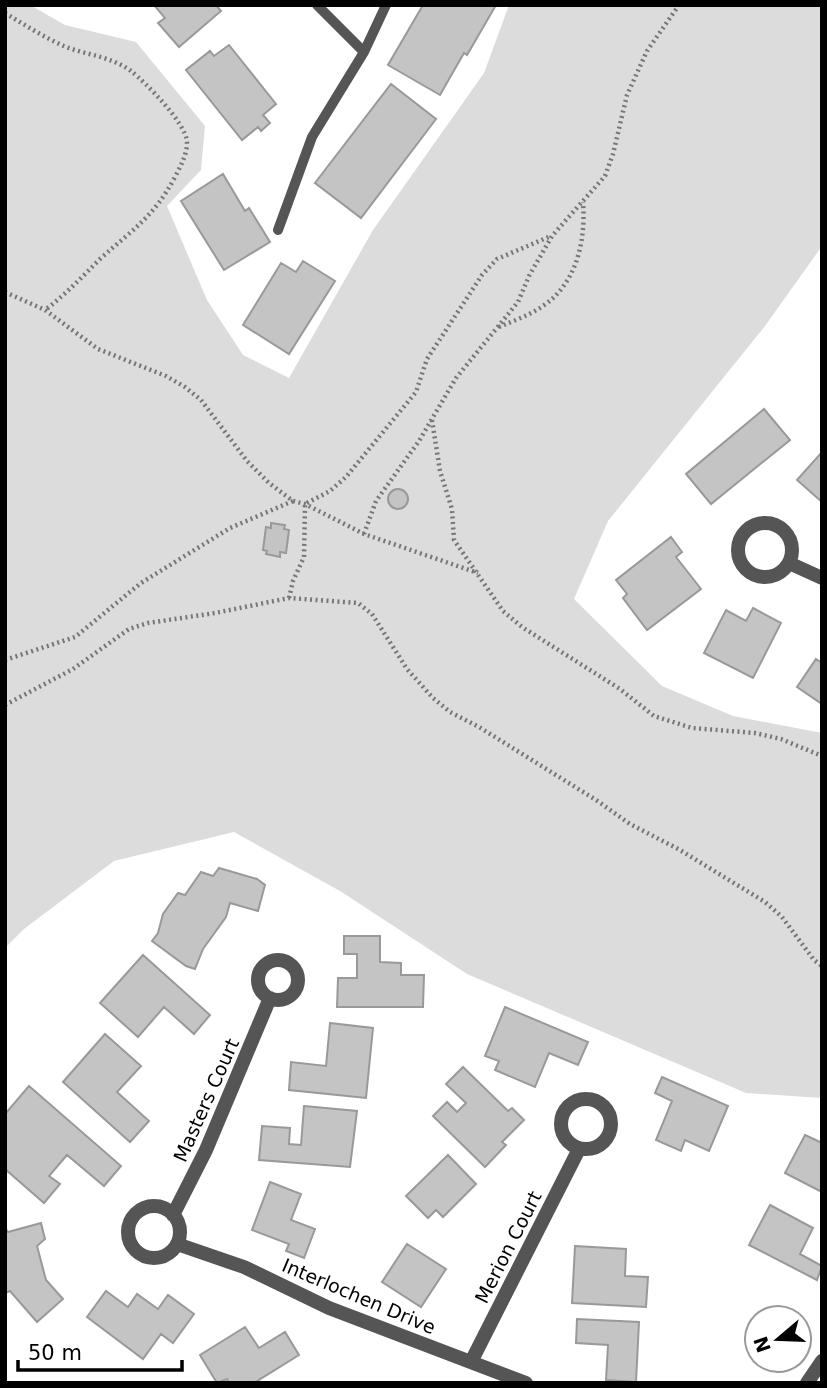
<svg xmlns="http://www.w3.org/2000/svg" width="827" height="1388" font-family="'DejaVu Sans',sans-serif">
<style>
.green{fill:#dcdcdc}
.building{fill:#c4c4c4;stroke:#999;stroke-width:2}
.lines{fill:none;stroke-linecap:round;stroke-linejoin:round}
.path{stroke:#777;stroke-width:4.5;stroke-dasharray:2 3.5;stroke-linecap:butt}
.lane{stroke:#555;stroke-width:10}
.street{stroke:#555;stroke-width:14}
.labels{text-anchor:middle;stroke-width:6;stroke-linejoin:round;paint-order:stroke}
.street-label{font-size:19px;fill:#000;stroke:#fff}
</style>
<rect width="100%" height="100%" fill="#fff"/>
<!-- green -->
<path class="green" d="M5,5h25l35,20 71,17 69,84 -4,44 -34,36 40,94 36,55 46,23 84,-148 111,-157 25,-68h313v241l-57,80 -157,195 -34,78 88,87 71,30 89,17v365l-76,-5 -279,-119 -127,-83 -106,-59 -120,29 -90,68 -19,19z"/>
<!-- building -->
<path class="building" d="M154,5h62l5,6 -42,36 -21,-24 7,-5z
M423,5h73l-29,50 -3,-2 -24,42 -52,-30z
M229,45l47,59 -13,11 7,8 -9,8 -3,-4 -16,13 -56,-70 24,-19 4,5z
M391,84l45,35 -75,99 -46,-35z
M223,174l22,37 4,-3 21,34 -46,28 -43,-69z
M303,261l32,20 -46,73 -46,-29 38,-62 15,9z
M764,409l26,31 -79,64 -25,-30z
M822,452v50l-25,-22z
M388 499a10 10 0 1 1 20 0a10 10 0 1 1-20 0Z
M271,523l14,2 -1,4 5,1 -3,23 -6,-1v5l-14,-3 1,-3 -4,-1 3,-23 5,1z
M671,537l11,15 -6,5 25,32 -54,41 -24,-32 4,-4 -11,-14z
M753,608l28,15 -28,55 -49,-25 22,-43 20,11z
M816,659l6,4v41l-25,-17z
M219,868l38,11 8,6 -7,26 -28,-8 -4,14 -23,32 -8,20 -9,-3 -34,-25 6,-8 5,-19 15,-21 7,2 16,-23 12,4z
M344,936h36v26l21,1v12h23l-1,32h-86l1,-29h19v-24h-13z
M143,955l67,60 -16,19 -30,-27 -26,30 -38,-34z
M505,1007l83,35 -10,23 -29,-12 -14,34 -40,-17 4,-9 -14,-5z
M330,1023l43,5 -7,70 -77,-8 2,-28 35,4z
M105,1034l36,32 -24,26 32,29 -19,21 -67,-60z
M463,1067l45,44 4,-3 12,12 -22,22 4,3 -21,22 -52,-51 14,-14 10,10 9,-9 -20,-19z
M662,1077l66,29 -19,45 -24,-11 -4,11 -25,-11 16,-39 -17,-8z
M29,1086l92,80 -17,20 -37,-31 -18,21 11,8 -16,19 -39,-34v-55z
M304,1106l53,5 -7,56 -91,-7 3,-34 28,2 -1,16 12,1z
M805,1135l17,8v49l-37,-19z
M448,1155l28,29 -33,33 -7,-7 -8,8 -22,-22z
M270,1182l31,12 -10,26 24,9 -11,29 -18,-7 3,-7 -37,-14z
M770,1205l43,23 -13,26 22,12 -5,14 -68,-35z
M41,1223l4,16 -8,7 9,34 17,19 -26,23 -27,-31 -5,2v-65l3,4z
M407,1244l39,25 -25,38 -39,-25z
M575,1246l51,3 -1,27 23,1 -2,30 -74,-4z
M106,1291l22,16 9,-13 21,15 10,-14 26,19 -21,29 -12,-9 -18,25 -56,-42z
M577,1319l62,3 -3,60 -30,-2 2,-35 -32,-2z
M245,1327l14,21 26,-16 14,23 -45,28h-25l-2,-4 -10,4 -17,-28z"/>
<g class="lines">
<!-- path -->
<path class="path" d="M5,13c20,12 40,25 61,34 22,8 46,10 65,24 15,12 55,52 56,71 0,13 -6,23 -12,35 -21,40 -43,53 -75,82 -18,18 -35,36 -55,51
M5,292l40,18 53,39 68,27 19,11 16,13 46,61 22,22 24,18 12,3 59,30 114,39
M499,327c14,-6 31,-12 44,-21 34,-23 43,-66 40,-104
M432,420l8,51 12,38 2,31 49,71 19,16 98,62 34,27 38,12 63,5 26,6 41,17
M364,534l12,-33 43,-60 37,-63 62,-76 11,-26 23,-40 53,-60 8,-22 14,-59 20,-44 32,-46
M289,598l4,-17 11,-24 1,-53 25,-13 16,-14 70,-85 11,-33 55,-84 15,-16 54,-23
M5,660l70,-23 66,-54 89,-55 63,-27
M5,705l68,-36 56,-40 19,-6 67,-10 74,-15 69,5 14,11 35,55 26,29 17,14 29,15 117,73 34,24 50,26 85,52 17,15 32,43 8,6"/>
<!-- lane -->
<path class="lane" d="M317,5l47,47
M278,230l34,-93 52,-85 22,-47"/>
<!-- street -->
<path class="street" d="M738 550a27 27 0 1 1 54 0a27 27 0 1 1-54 0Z
M789,563l33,15
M258 980a20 20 0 1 1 40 0a20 20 0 1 1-40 0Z
M561 1124a25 25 0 1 1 50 0a25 25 0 1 1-50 0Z
M128 1232a26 26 0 1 1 52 0a26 26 0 1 1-52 0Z
M173,1215l33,-65 64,-152
M177,1244l67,23 85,41 197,75
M471,1362l108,-213
M807,1383l15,-22"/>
</g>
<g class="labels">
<!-- street labels -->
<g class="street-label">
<text transform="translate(206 1100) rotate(-66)" y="7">Masters Court</text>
<text transform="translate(508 1247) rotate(-63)" y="7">Merion Court</text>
<text transform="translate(359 1296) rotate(23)" y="7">Interlochen Drive</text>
</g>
</g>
<!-- border -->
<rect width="827" height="1388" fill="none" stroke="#000000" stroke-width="14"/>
<!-- north arrow -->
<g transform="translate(778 1339) rotate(251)"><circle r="33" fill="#ffffff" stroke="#999999" stroke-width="2"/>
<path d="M0-5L12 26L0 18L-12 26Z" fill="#000000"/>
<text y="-10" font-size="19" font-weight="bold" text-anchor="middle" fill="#000000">N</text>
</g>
<!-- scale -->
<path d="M18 1360v10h164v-10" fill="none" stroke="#000000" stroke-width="3.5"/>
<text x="28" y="1360" font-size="21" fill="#000000" stroke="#ffffff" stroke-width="5" paint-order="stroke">50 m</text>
</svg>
